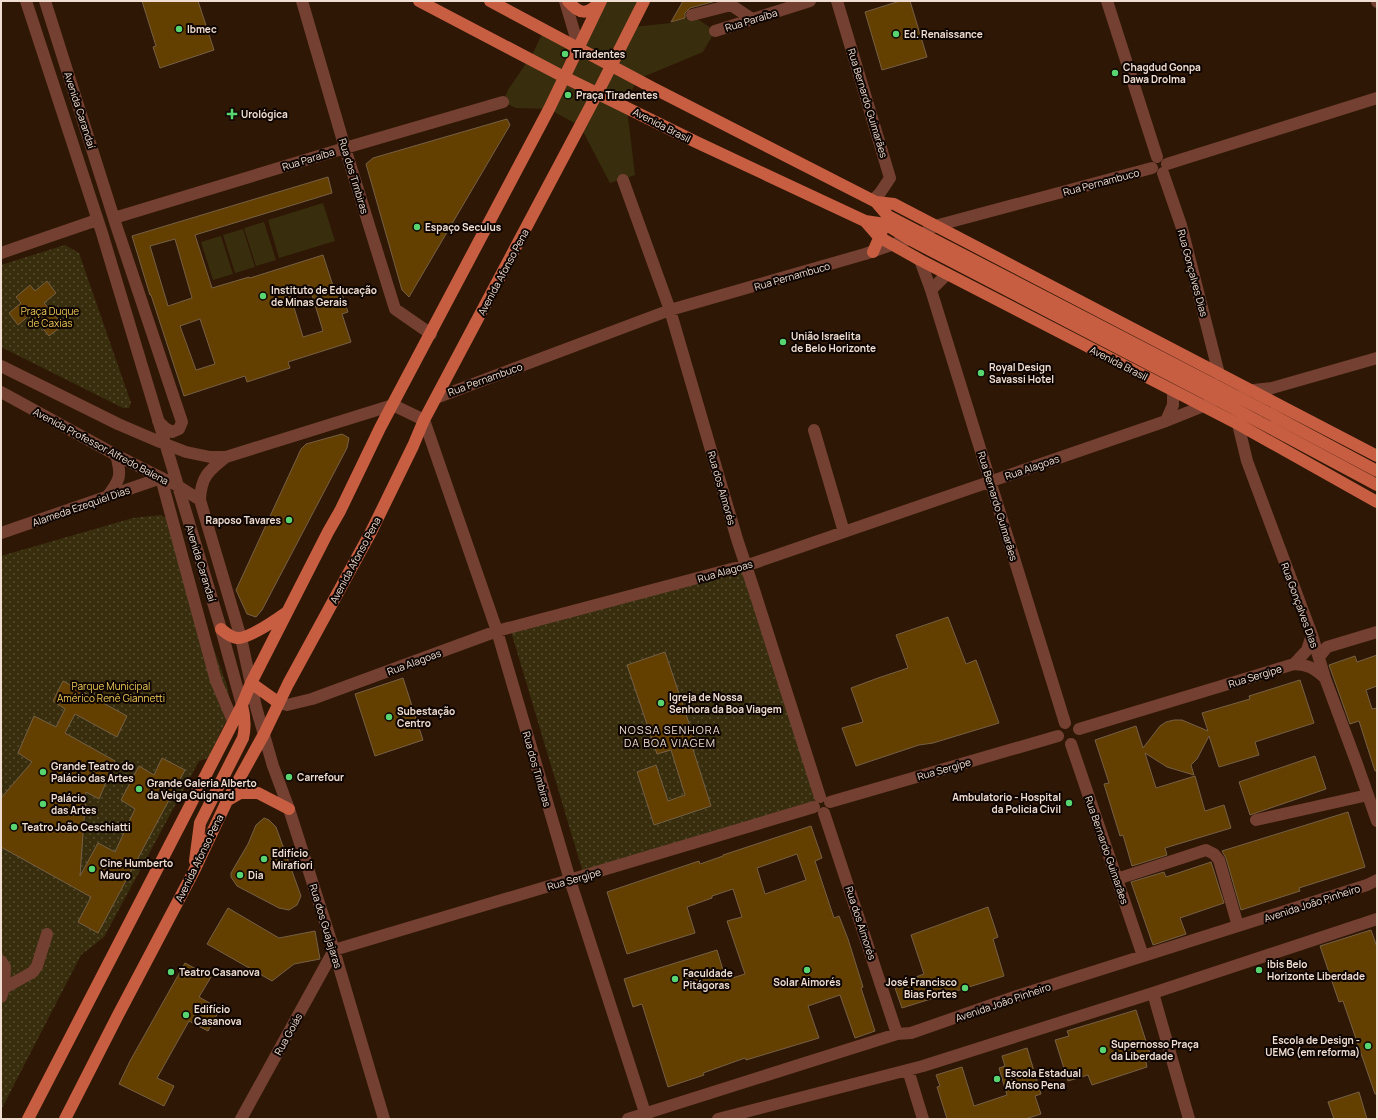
<svg xmlns="http://www.w3.org/2000/svg" width="1378" height="1120" font-family="Manrope,sans-serif">
<style>
.grass{fill:url(#grass-dots)}
.pitch{fill:#382e0e}
.building{fill:#633f00;stroke:#766045;fill-rule:evenodd}
.lines{fill:none;stroke-linecap:round;stroke-linejoin:round}
.minor{stroke:#734032;stroke-width:12}
.major{stroke:#c75e42;stroke-width:12}
.poi-dot{fill:#58d570;stroke:#0f0602;stroke-width:1.5}
.labels{text-anchor:middle;stroke-width:4;stroke-linejoin:round;paint-order:stroke}
.street-label{font-size:10px;fill:#f0ded3;stroke:#0f0602}
.poi-label{font-size:10px;font-weight:bold;fill:#f0ded3;stroke:#0f0602;text-anchor:start}
.park-label{font-size:10px;fill:#edca59;stroke:#0f0602}
.neighbourhood-label{font-size:11px;letter-spacing:1px;fill:#f0ded3;stroke:#0f0602}
</style>
<defs>
<pattern id="grass-dots" width="8" height="8" patternUnits="userSpaceOnUse"><rect width="8" height="8" fill="#382e0e"/><path d="M2 2h.1M6 6h.1" fill="none" stroke="#554c30" stroke-width="1.8" stroke-linecap="round"/></pattern>
</defs>
<rect width="100%" height="100%" fill="#2f1705"/>
<!-- grass -->
<path class="grass" d="M65,245l14,8 52,150 -2,5h-6l-122,-61v-82z
M161,515l7,4 59,167 3,13 -4,22 -18,37 -9,3 -95,176 -23,18 -80,155v-554l132,-38z
M736,564l12,14 68,221 -1,5 -231,72 -74,-248z"/>
<!-- pitch -->
<path class="pitch" d="M603,1h41l-11,26 38,-4 22,-7 22,15 -12,21 -65,27 -12,22 9,74 -25,8 -30,-57 -31,-17 -33,-1 -13,-6 5,-12 25,-37 11,-23 35,18z
M323,203l12,38 -56,17 -11,-38z
M264,222l12,38 -20,6 -12,-38z
M243,229l12,38 -20,6 -12,-38z
M221,236l12,38 -20,6 -12,-38z"/>
<!-- building -->
<path class="building" d="M142,1h56l16,49 -54,18 -7,-21 3,-1z
M683,1h33l-26,7 -5,5v5l-14,4z
M900,1h10l17,56 -45,13 -17,-58z
M507,119l3,6 -101,172 -7,-7 -36,-126 7,-6z
M328,177l4,16 -137,42 17,53 37,-11 1,1 73,-23 11,34 6,-1 8,24 -6,2 9,28 -63,20 2,6 -43,14 -2,-6 -61,20 -33,-101h-1l-18,-59zM175,239l17,59 -24,8 -18,-60zM309,285l14,46 -20,6 -14,-46zM200,319l15,45 -19,6 -16,-44z
M47,281l9,12 -12,10 19,22 -14,11 -18,-22 -13,11 -9,-12 12,-10 -5,-6 14,-12 5,6z
M342,434l7,4 -2,10 -85,162 -6,7 -9,-3 -11,-24 65,-141 5,-5z
M948,617l18,47 10,-4 23,63 -66,20 -14,2 -63,21 -14,-38 21,-6 -12,-34 27,-10 30,-10 -12,-33z
M665,652l30,89 -4,2 20,63 -57,19 -17,-53 19,-7 12,36 17,-6 -14,-45 -14,4 -30,-89z
M1377,655v31l-11,4 6,19 5,-1v63h-2l-16,-50 -9,3 -21,-59 26,-9 2,6z
M403,678l20,62 -48,16 -20,-62z
M1300,680l14,43 -59,19 4,13 -40,12 -10,-31 -12,23 -6,6 3,10 -27,-8 -22,-14 11,35 39,-12 10,35 19,-6 7,23 -66,20 2,7 -35,11 -9,-31 -3,1 -16,-52 5,-1 -14,-43 41,-14 7,22 17,-22 6,-4 8,-2h8l26,11 -6,-18 48,-14 -1,-3z
M63,681l64,35 -10,21 -42,-23 -10,19 50,28 -16,38 -13,-7 -6,84 18,-33 17,9 20,-43 -14,-9 18,-34 15,9 8,-17 23,12 -87,163 -20,-11 13,-25 -90,-50v-49l31,-36 -14,-9 16,-37 22,11 9,-18 -12,-8z
M1315,756l11,33 -76,26 -11,-33z
M1348,812l17,55 -66,21 1,3 -59,19 -15,-52 -4,-7z
M264,818l5,2 7,7 25,69 -4,9 -8,5 -10,-2 -42,-22 -6,-9v-4l17,-29 8,-19z
M811,826l11,32 -7,3 19,57 5,-2 9,23 15,48 -2,1 14,43 -20,7 -15,-43 -32,11 11,32 -73,22 -1,-2 -42,15 1,2 -36,12 -26,-83 -9,3 -9,-28 93,-29 9,30 19,-6 -18,-53 15,-4 -9,-28 -21,7v2l-25,9 8,26 -68,21 -20,-62 92,-31 1,3 23,-8v-1zM797,854l9,26 -41,14 -8,-26z
M1211,862l13,41 -44,15 6,16 -33,11 -22,-63 33,-10 2,5z
M988,907l10,30 -5,2 11,37 -102,32 -8,-23 30,-11 -13,-39z
M228,908l51,30 36,-7 5,28 -26,5 -22,17 -65,-37z
M1371,930l6,17v147h-2l-32,-93 -4,1 -19,-56z
M185,963l26,14 -12,20 21,12 -12,22 -19,-10 -32,57 17,8 -10,20 -45,-22 11,-23z
M1136,1010l16,50 -6,2 1,5 -55,18 -4,-10 -20,6 -13,-41 14,-4 -2,-5z
M1027,1048l14,46 -6,2 6,18 -16,5h-78l-10,-32 3,-1 -4,-11 26,-8 12,39 33,-11 -8,-27 6,-2 -3,-10z
M1359,1092l8,27h-33l-6,-17z"/>
<g class="lines">
<!-- minor -->
<path class="minor" d="M26,1l76,232 119,396 21,76
M45,1l72,227 65,194 -3,7 -7,3 -7,-4 -7,-7
M302,1l43,147 50,161 36,25
M565,1l14,47
M837,1l53,177 -10,15 -7,7
M1107,1l50,156
M1377,1v1
M692,15l39,-10 21,14
M715,31l95,-30
M1167,164l210,-66
M1163,173l18,52 38,149
M623,180l47,130 67,229 18,54 65,204
M114,218l231,-70 158,-46
M1,253l96,-33
M920,260l11,30 134,433
M931,290l16,-16
M1,366l117,58 42,18 26,10 24,5h16l167,-52 31,15 73,211 73,249 77,239
M1245,391l27,-3
M1265,391l7,-3 105,-30
M1,392l115,63 62,31 22,14
M436,398l234,-88 195,-56 44,-15 13,-5 13,-8 217,-58
M1237,417l1,7 9,37 65,174 13,43 32,86 20,57
M1166,421l7,-16v-14
M814,430l30,102
M226,457c-18,14 -25,20 -26,43l41,138 15,69 17,59 16,43 45,141 50,169
M161,478l55,203 17,40
M107,497c13,-17 15,-21 9,-42
M1,533l160,-55
M1319,657l8,-10 50,-15
M1294,664l13,-14 5,-15
M279,703l8,2 25,-6 185,-68 257,-68 412,-142 45,-18
M1079,729l215,-65c15,1 20,4 31,14
M1071,744l72,212
M830,802l228,-66
M824,813l73,221
M1256,820l112,-25
M1117,879l89,-29 8,4 5,6 19,66
M1,961l4,6 -1,21
M1153,993l36,126
M1,997l3,-9 29,-16 4,-6 10,-32
M908,1070l15,49
M241,1119l93,-169 480,-143
M628,1119l269,-85 14,-1 109,-38 347,-110 10,-5
M718,1119l205,-53 230,-73 224,-74"/>
<!-- major -->
<path class="major" d="M419,1l145,76 130,64 171,80 20,3 24,15 328,171 140,75
M490,1l163,87 223,114 18,2 483,252
M568,1c12,14 19,14 32,1
M876,202l12,14 371,192 118,63
M865,221l14,16 41,23 318,164 139,78
M873,252l9,-21
M221,629c5,4 9,8 16,9 12,1 40,-19 50,-26
M251,683l28,20
M228,800l12,-7h18l31,16
M195,861l5,-38 43,-85c3,-12 2,-21 -1,-33
M28,1119l214,-414 9,-22 77,-151 12,-21 40,-83 169,-319 52,-108
M65,1119l52,-102 77,-146 33,-70 37,-67 24,-50 83,-152 42,-86 11,-26 174,-328 46,-91"/>
</g>
<!-- markers -->
<g class="poi-dot">
<circle cx="179" cy="29" r="4"/>
<circle cx="896" cy="34" r="4"/>
<circle cx="565" cy="54" r="4"/>
<circle cx="1115" cy="73" r="4"/>
<circle cx="568" cy="95" r="4"/>
<path d="M230 108h4v4h4v4h-4v4h-4v-4h-4v-4h4z"/>
<circle cx="417" cy="227" r="4"/>
<circle cx="263" cy="296" r="4"/>
<circle cx="783" cy="342" r="4"/>
<circle cx="981" cy="373" r="4"/>
<circle cx="289" cy="520" r="4"/>
<circle cx="661" cy="703" r="4"/>
<circle cx="389" cy="717" r="4"/>
<circle cx="43" cy="772" r="4"/>
<circle cx="289" cy="777" r="4"/>
<circle cx="139" cy="789" r="4"/>
<circle cx="1069" cy="803" r="4"/>
<circle cx="43" cy="804" r="4"/>
<circle cx="14" cy="827" r="4"/>
<circle cx="264" cy="859" r="4"/>
<circle cx="92" cy="869" r="4"/>
<circle cx="240" cy="875" r="4"/>
<circle cx="807" cy="970" r="4"/>
<circle cx="1259" cy="970" r="4"/>
<circle cx="171" cy="972" r="4"/>
<circle cx="675" cy="979" r="4"/>
<circle cx="965" cy="988" r="4"/>
<circle cx="186" cy="1015" r="4"/>
<circle cx="1368" cy="1046" r="4"/>
<circle cx="1103" cy="1050" r="4"/>
<circle cx="997" cy="1079" r="4"/>
</g>
<g class="labels">
<!-- street labels -->
<g class="street-label">
<text transform="translate(751 20) rotate(-17)" y="4">Rua Paraíba</text>
<text transform="translate(868 103) rotate(73)" y="4">Rua Bernardo Guimarães</text>
<text transform="translate(80 110) rotate(72)" y="4">Avenida Carandaí</text>
<text transform="translate(662 125) rotate(27)" y="4">Avenida Brasil</text>
<text transform="translate(308 159) rotate(-17)" y="4">Rua Paraíba</text>
<text transform="translate(354 176) rotate(73)" y="4">Rua dos Timbiras</text>
<text transform="translate(1101 182) rotate(-15)" y="4">Rua Pernambuco</text>
<text transform="translate(503 272) rotate(-62)" y="4">Avenida Afonso Pena</text>
<text transform="translate(1193 273) rotate(75)" y="4">Rua Gonçalves Dias</text>
<text transform="translate(792 276) rotate(-16)" y="4">Rua Pernambuco</text>
<text transform="translate(1119 363) rotate(27)" y="4">Avenida Brasil</text>
<text transform="translate(485 379) rotate(-20)" y="4">Rua Pernambuco</text>
<text transform="translate(101 446) rotate(28)" y="4">Avenida Professor Alfredo Balena</text>
<text transform="translate(1032 467) rotate(-19)" y="4">Rua Alagoas</text>
<text transform="translate(722 488) rotate(74)" y="4">Rua dos Aimorés</text>
<text transform="translate(81 506) rotate(-19)" y="4">Alameda Ezequiel Dias</text>
<text transform="translate(998 506) rotate(73)" y="4">Rua Bernardo Guimarães</text>
<text transform="translate(355 560) rotate(-62)" y="4">Avenida Afonso Pena</text>
<text transform="translate(201 563) rotate(73)" y="4">Avenida Carandaí</text>
<text transform="translate(725 571) rotate(-16)" y="4">Rua Alagoas</text>
<text transform="translate(1300 605) rotate(70)" y="4">Rua Gonçalves Dias</text>
<text transform="translate(414 662) rotate(-20)" y="4">Rua Alagoas</text>
<text transform="translate(1255 676) rotate(-17)" y="4">Rua Sergipe</text>
<text transform="translate(537 769) rotate(74)" y="4">Rua dos Timbiras</text>
<text transform="translate(944 769) rotate(-16)" y="4">Rua Sergipe</text>
<text transform="translate(1107 850) rotate(71)" y="4">Rua Bernardo Guimarães</text>
<text transform="translate(199 858) rotate(-64)" y="4">Avenida Afonso Pena</text>
<text transform="translate(574 879) rotate(-16)" y="4">Rua Sergipe</text>
<text transform="translate(1312 903) rotate(-18)" y="4">Avenida João Pinheiro</text>
<text transform="translate(861 923) rotate(72)" y="4">Rua dos Aimorés</text>
<text transform="translate(326 926) rotate(73)" y="4">Rua dos Guajajaras</text>
<text transform="translate(1003 1002) rotate(-19)" y="4">Avenida João Pinheiro</text>
<text transform="translate(288 1034) rotate(-61)" y="4">Rua Goiás</text>
</g>
<!-- poi labels -->
<g class="poi-label">
<text x="187" y="33">Ibmec</text>
<text x="904" y="38">Ed. Renaissance</text>
<text x="573" y="58">Tiradentes</text>
<text x="1123" y="71">Chagdud Gonpa<tspan x="1123" dy="12">Dawa Drolma</tspan></text>
<text x="576" y="99">Praça Tiradentes</text>
<text x="241" y="118">Urológica</text>
<text x="425" y="231">Espaço Seculus</text>
<text x="271" y="294">Instituto de Educação<tspan x="271" dy="12">de Minas Gerais</tspan></text>
<text x="791" y="340">União Israelita<tspan x="791" dy="12">de Belo Horizonte</tspan></text>
<text x="989" y="371">Royal Design<tspan x="989" dy="12">Savassi Hotel</tspan></text>
<text x="281" y="524" text-anchor="end">Raposo Tavares</text>
<text x="669" y="701">Igreja de Nossa<tspan x="669" dy="12">Senhora da Boa Viagem</tspan></text>
<text x="397" y="715">Subestação<tspan x="397" dy="12">Centro</tspan></text>
<text x="51" y="770">Grande Teatro do<tspan x="51" dy="12">Palácio das Artes</tspan></text>
<text x="297" y="781">Carrefour</text>
<text x="147" y="787">Grande Galeria Alberto<tspan x="147" dy="12">da Veiga Guignard</tspan></text>
<text x="1061" y="801" text-anchor="end">Ambulatorio - Hospital<tspan x="1061" dy="12">da Policia Civil</tspan></text>
<text x="51" y="802">Palácio<tspan x="51" dy="12">das Artes</tspan></text>
<text x="22" y="831">Teatro João Ceschiatti</text>
<text x="272" y="857">Edifício<tspan x="272" dy="12">Mirafiori</tspan></text>
<text x="100" y="867">Cine Humberto<tspan x="100" dy="12">Mauro</tspan></text>
<text x="248" y="879">Dia</text>
<text x="1267" y="968">ibis Belo<tspan x="1267" dy="12">Horizonte Liberdade</tspan></text>
<text x="179" y="976">Teatro Casanova</text>
<text x="683" y="977">Faculdade<tspan x="683" dy="12">Pitágoras</tspan></text>
<text x="807" y="986" text-anchor="middle">Solar Aimorés</text>
<text x="957" y="986" text-anchor="end">José Francisco<tspan x="957" dy="12">Bias Fortes</tspan></text>
<text x="194" y="1013">Edifício<tspan x="194" dy="12">Casanova</tspan></text>
<text x="1360" y="1044" text-anchor="end">Escola de Design -<tspan x="1360" dy="12">UEMG (em reforma)</tspan></text>
<text x="1111" y="1048">Supernosso Praça<tspan x="1111" dy="12">da Liberdade</tspan></text>
<text x="1005" y="1077">Escola Estadual<tspan x="1005" dy="12">Afonso Pena</tspan></text>
</g>
<!-- park labels -->
<g class="park-label">
<text x="50" y="315">Praça Duque<tspan x="50" dy="12">de Caxias</tspan></text>
<text x="111" y="690">Parque Municipal<tspan x="111" dy="12">Américo Renê Giannetti</tspan></text>
</g>
<!-- neighbourhood labels -->
<g class="neighbourhood-label">
<text x="670" y="734">NOSSA SENHORA<tspan x="670" dy="13">DA BOA VIAGEM</tspan></text>
</g>
</g>
<!-- border -->
<rect width="1378" height="1120" fill="none" stroke="#f0ded3" stroke-width="4"/>
</svg>
